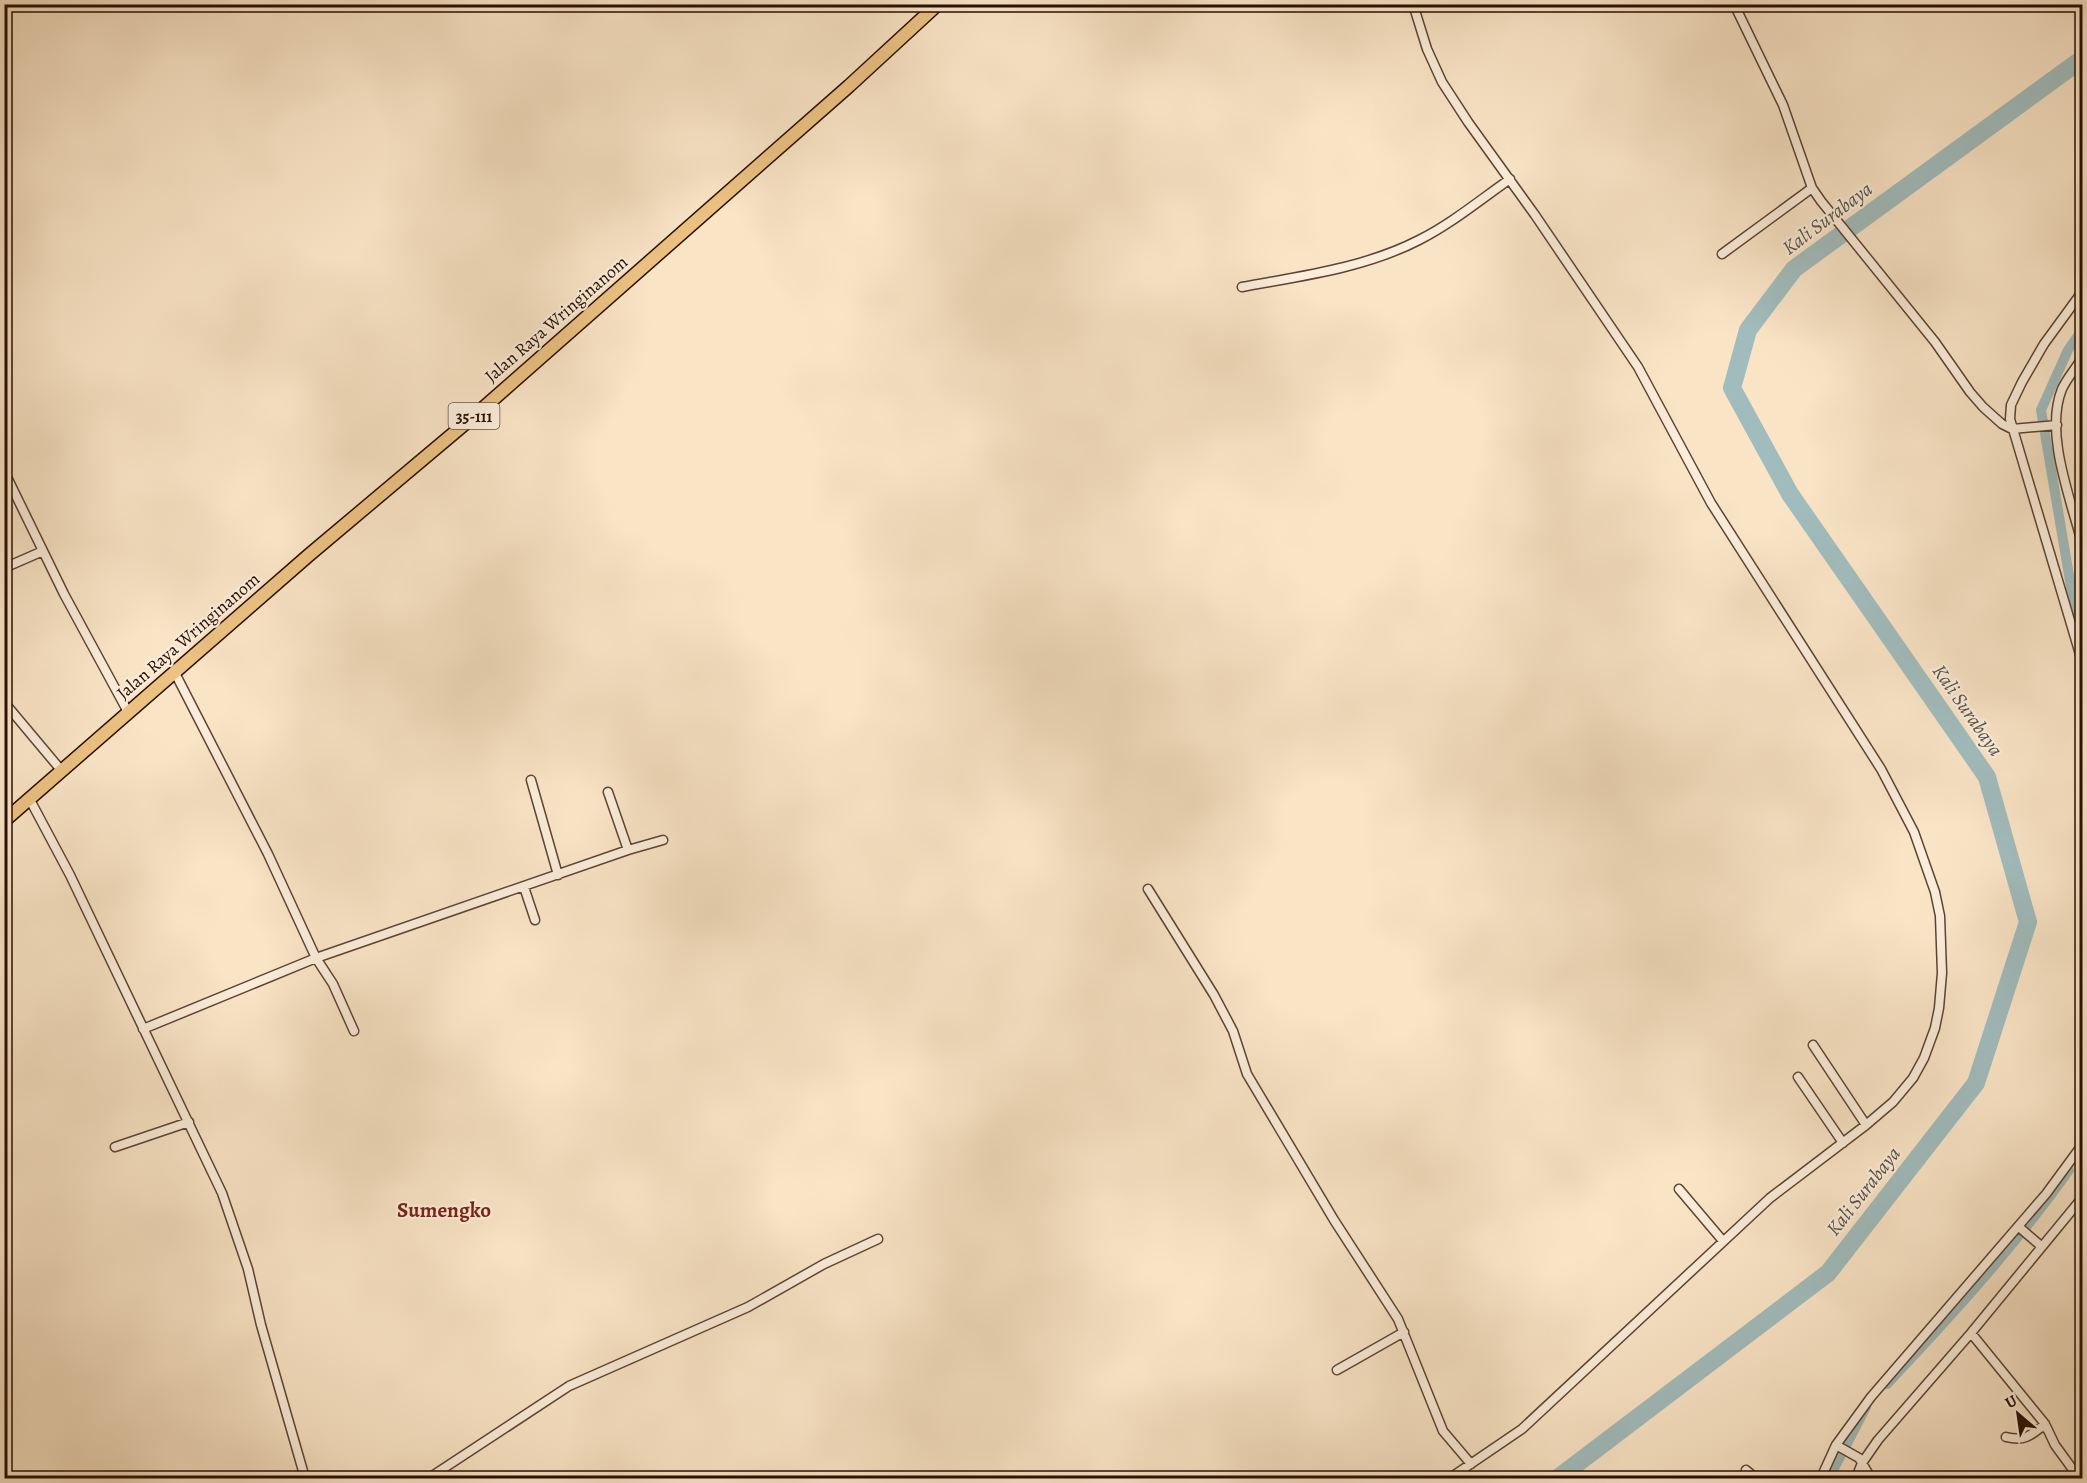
<svg xmlns="http://www.w3.org/2000/svg" width="2087" height="1483" font-family="Alegreya,serif">
<style>
.lines{fill:none;stroke-linecap:round;stroke-linejoin:round}
.canal{stroke:#a1bcbd;stroke-width:10}
.river{stroke:#a1bcbd;stroke-width:18}
.street-casing{stroke:#5c4433;stroke-width:11}
.primary-casing{stroke:#280e02;stroke-width:15}
.street{stroke:#fbedda;stroke-width:8}
.primary{stroke:#ecc283;stroke-width:12}
.labels{text-anchor:middle;stroke-width:4.5;stroke-linejoin:round;paint-order:stroke}
.shield{fill:#fbedda;stroke:#675143;stroke-width:1.5}
.shield-label{font-size:16px;font-weight:bold;fill:#280e02}
.street-label{font-size:18px;fill:#280e02;stroke:#fbedda}
.water-label{font-size:20px;font-style:italic;fill:#58544d;stroke:#fbedda}
.quarter-label{font-size:21px;font-weight:bold;fill:#7a1f14;stroke:#fbedda}
</style>
<rect width="100%" height="100%" fill="#f9e4c6"/>
<filter id="stains"><feTurbulence type="fractalNoise" baseFrequency=".00333" numOctaves="4"/><feColorMatrix values="0 0 0 0 .2 0 0 0 0 .09 0 0 0 0 .02 0 0 0 .5 -.17"/></filter>
<radialGradient id="worn" r=".72"><stop offset=".6" stop-color="#630" stop-opacity="0"/><stop offset="1" stop-color="#630" stop-opacity=".3"/></radialGradient>
<g class="lines">
<!-- canal -->
<path class="canal" d="M2082,330l-14,20 -27,60 31,183 10,33
M1887,1384c64,-68 128,-138 182,-214
M1829,1478l37,-71"/>
<!-- river -->
<path class="river" d="M1558,1478l270,-205 148,-190 52,-161 -41,-145 -197,-283 -58,-106 16,-58 46,-61 288,-210"/>
<defs>
<path id="street" d="M1413,4l14,45 15,33 26,40 67,93 103,152 73,136 170,266 33,63 21,60 5,24 2,57 -3,35 -4,20 -11,30 -11,20 -20,24 -27,23 -96,73 -248,231 -72,49
M1734,4l49,101 29,83 9,13 114,141 35,50 13,15 19,17 10,5 45,-4
M1722,254l90,-66
M1242,287c59,-11 123,-19 177,-47 32,-16 61,-40 91,-61
M2082,292l-38,52 -22,38 -11,23 -1,14 72,242
M2082,358c-6,10 -15,20 -20,31 -18,44 9,111 20,154
M4,471l60,123 64,118
M4,568l39,-17
M175,673l93,181 48,104 312,-108 35,-10
M4,702l57,68
M531,780l27,95
M608,792l20,58
M29,798l41,77 152,318 26,76 13,56 44,153
M524,887l11,33
M1148,889l66,106 19,36 14,43 87,146 64,99 45,112 28,33
M143,1029l173,-71 17,26 21,47
M1813,1045l53,80
M1798,1077l45,66
M115,1147l74,-25
M1679,1189l44,52
M2019,1227l22,19
M1971,1333l74,91 10,21 24,33
M1337,1370l67,-38
M2006,1437c19,5 25,-2 39,-13
M1836,1445l23,13 12,20
M1746,1470l10,8
M429,1478l140,-92 179,-79 76,-43 54,-25
M1821,1478l15,-33 35,-48 175,-203 36,-49
M1856,1478l6,-15 16,-23 93,-107 111,-135"/>
<path id="primary" d="M4,821l305,-266 164,-138 376,-331 89,-82"/>
</defs>
<!-- street casing -->
<use href="#street" class="street-casing"/>
<!-- primary casing -->
<use href="#primary" class="primary-casing"/>
<!-- street -->
<use href="#street" class="street"/>
<!-- primary -->
<use href="#primary" class="primary"/>
</g>
<g class="labels">
<!-- shield labels -->
<rect class="shield" x="448.5" y="403" width="51" height="26" rx="4.5"/>
<g class="shield-label">
<text x="474" y="422">35-111</text>
</g>
<!-- street labels -->
<g class="street-label">
<text transform="translate(556 319) rotate(-41)" y="6">Jalan Raya Wringinanom</text>
<text transform="translate(188 636) rotate(-41)" y="6">Jalan Raya Wringinanom</text>
</g>
<!-- water labels -->
<g class="water-label">
<text transform="translate(1827 218) rotate(-37)" y="7">Kali Surabaya</text>
<text transform="translate(1968 710) rotate(55)" y="7">Kali Surabaya</text>
<text transform="translate(1863 1191) rotate(-52)" y="7">Kali Surabaya</text>
</g>
<!-- quarter labels -->
<g class="quarter-label">
<text x="444" y="1217">Sumengko</text>
</g>
</g>
<!-- margin -->
<rect width="2087" height="1483" fill="none" stroke="#f9e4c6" stroke-width="24"/>
<rect x="6" y="6" width="2075" height="1471" fill="none" stroke="#280e02" stroke-width="3"/>
<rect x="12" y="12" width="2063" height="1459" fill="none" stroke="#280e02" stroke-width="1.5"/>
<!-- north arrow -->
<g transform="translate(2018 1414) rotate(331)" stroke="#fbedda" stroke-width="4.5" paint-order="stroke">
<path d="M0-4.5L10 22L0 15L-10 22Z" fill="#280e02"/>
<text y="-9" font-size="16" font-weight="bold" text-anchor="middle" fill="#280e02">U</text>
</g>
<rect width="100%" height="100%" filter="url(#stains)"/>
<rect width="100%" height="100%" fill="url(#worn)"/>
</svg>
